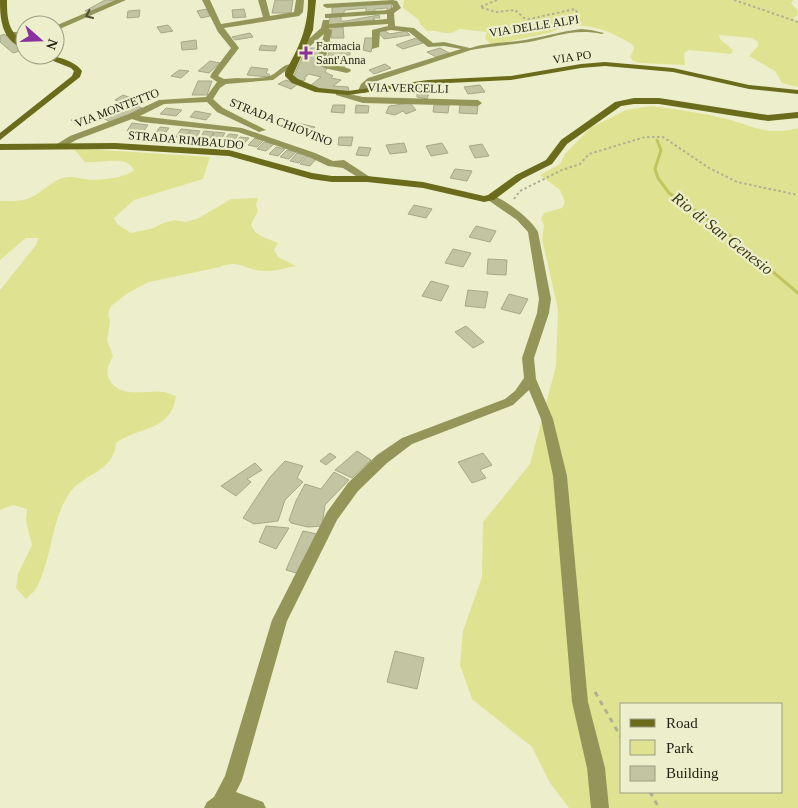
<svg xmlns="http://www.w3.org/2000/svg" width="798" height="808" font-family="Georgia,serif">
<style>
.green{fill:#dfe391;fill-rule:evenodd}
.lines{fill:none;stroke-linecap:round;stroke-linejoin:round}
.stream{stroke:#c1c45f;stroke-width:3}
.building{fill:#c2c4a2;stroke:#a6a887}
.path-far1{stroke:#afb094;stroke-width:2;stroke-dasharray:2.5 2.5;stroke-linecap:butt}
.path{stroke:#afb094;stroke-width:3;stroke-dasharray:5 5;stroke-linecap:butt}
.lane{fill:#949659;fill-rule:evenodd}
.street{fill:#949659;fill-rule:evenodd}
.secondary{fill:#6b6c1b;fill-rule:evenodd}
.oneway{stroke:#505131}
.poi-dot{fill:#8a319d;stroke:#edefcc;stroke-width:2}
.labels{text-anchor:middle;stroke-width:4.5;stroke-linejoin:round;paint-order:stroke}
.far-street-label{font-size:12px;fill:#222316;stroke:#edefcc}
.far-poi-label{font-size:12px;fill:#222316;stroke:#edefcc;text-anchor:start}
.water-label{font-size:16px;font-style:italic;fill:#393a0f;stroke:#edefcc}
</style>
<rect width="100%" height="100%" fill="#edefcc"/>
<!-- green -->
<path class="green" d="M404,0h390l-3,3 7,8 -1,5 -4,2 5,5v64l-16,-4 -7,-12 -26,-15 9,-10v-4l-6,-4 -33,-3 1,4 13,11 -2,4 -42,-4 -5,3 1,12 -45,-2 -7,-2 -3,-4 4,-8 -1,-4c-18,-12 -44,-23 -67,-19 -6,0 -11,6 -18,7 -18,4 -39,9 -58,11l-5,-6 2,-6 -28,-3c-12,9 -20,0 -32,2l-7,-7 -1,-4 -16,-12z
M651,106c26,3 51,7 76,13 28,8 41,17 71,9v680h-229l-19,-25 -18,-36 -60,-48 -12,-34 3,-34 19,-54 1,-55 47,-58 26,-98 2,-57 -16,-70 2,-14 -3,-6 3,-6 18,-5 3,-6 -5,-12 -20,-15 20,-11 5,-10 25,-26 36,-18zM622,704h160v88h-160z
M73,148l137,9 -7,22 -69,21 -20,18 3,6 14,9 23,-5 9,-5 12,-3 10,2 12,-3 34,-20 27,-1 -2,7 2,6 -7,13c3,12 16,14 27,19l-4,7 4,7 18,9c-11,2 -22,6 -33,5 -18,-1 -24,-12 -43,-4l-71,15 -21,11 -17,13 -3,8 2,8 -3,18 6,16c-4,8 -8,15 -4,23 11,21 37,10 55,13 4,1 8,3 12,4 -5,36 -37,30 -60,47 -2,30 -34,30 -47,51 -18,27 -17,62 -31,91 -2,5 -8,10 -12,14l-10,-11 2,-14 14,-29 -6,-24 1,-12 -14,-4 -13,5v-220l36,-45 2,-7h-12l-26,22v-59c13,0 26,1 37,-7 9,-5 15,-13 26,-16 11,-3 20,2 30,2 13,-1 31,-2 41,-10 -8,-16 -33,-6 -49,-8z"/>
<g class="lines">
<!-- stream -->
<path class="stream" d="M657,140l4,10 -6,19 3,9 11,15 54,37 75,63"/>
</g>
<!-- building -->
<path class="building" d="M105,0h13l-26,12 -7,-1z
M275,0h18l-2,13h-19z
M392,4l-1,6 -4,1v-3l-12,1 -1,4 -8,-1v-4l-21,2 -2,4 -11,1v-8z
M207,9l3,7 -9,2 -4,-7z
M244,9l2,8 -13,1 -1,-8z
M140,10l-1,7 -12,1 1,-7z
M379,15l1,3h-7l2,2 -47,5 2,-8 11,-1v5h5z
M168,25l5,6 -12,2 -4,-6z
M343,27l1,11h-13v-10z
M383,30l7,4 16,-3 4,4 -26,4 -6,-7z
M250,33l3,4 -18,3 -3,-3z
M4,34l19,16 -10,3 -13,-11v-6z
M365,38h9l-3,14 -8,-2z
M416,38l7,5 -20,6 -7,-4z
M196,40l1,9 -15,1 -1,-8z
M329,42l15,1 -3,8 9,1v3h-6l2,3 -2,11 -17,-5 2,-16 -2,-2z
M261,45l7,1h9l-2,5 -16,-1z
M311,48h10l-4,15 10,5 -2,4 8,4 -2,2 10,2 -8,6 15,1 1,4h-26l-13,-5 11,-9 -12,-3 -4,3v3l-3,1 -9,-3 10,-23z
M440,48l9,5 -13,4 -9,-5z
M210,61l10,2 -11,10 -11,-2z
M385,64l6,4 -17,6 -5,-4z
M251,67l17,2 -2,4 4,2 -2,2 -21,-2z
M179,70l10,1 -8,7 -10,-2z
M286,80l12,4 -7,5 -13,-5z
M198,81h14l-5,14h-15z
M480,85l5,7 -17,2 -4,-7z
M417,88h14l-4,11 -10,-2z
M123,95l11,4 -8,5 -11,-4z
M410,103l6,7 -10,4 -3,-3 -8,4 -9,-2 3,-7z
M134,105l8,3 -30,15 -13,-7 20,-9 6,2z
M333,105h12l-1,8 -13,-1z
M356,105l13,1 -1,7h-13z
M434,105h15l-1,8 -15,-1z
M460,105l18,1 -1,8 -18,-1z
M166,108l16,2 -6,6 -16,-2z
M195,111l16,3 -5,6 -16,-3z
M91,114l6,6 -19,6 -7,-6z
M293,122l22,5 -8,8 -22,-6z
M132,123l16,2 -5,7 -16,-1z
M160,127l9,1 -5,7h-10z
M181,129l10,1 -5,7h-10z
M191,130l9,1 -4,7 -10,-1z
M204,131l10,1 -5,8 -9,-1z
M215,132l10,1 -5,8 -10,-1z
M229,134l9,1 -6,8 -9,-2z
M240,137l9,1 -7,8 -9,-2z
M339,137h14l-2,9 -13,-1z
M255,138l9,2 -7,7 -9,-2z
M264,142l10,2 -8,7 -9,-2z
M404,143l3,9 -17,2 -4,-9z
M442,143l6,10 -17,3 -5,-10z
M482,144l7,12 -14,2 -6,-12z
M276,147l9,2 -7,7 -9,-2z
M359,147l12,1 -3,8 -12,-1z
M287,150l9,2 -7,7 -9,-2z
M297,153l9,2 -7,8 -9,-2z
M307,156l10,2 -7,8 -10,-2z
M455,169l17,2 -5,10 -17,-3z
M414,205l18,4 -6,9 -18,-4z
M476,226l20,5 -6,11 -21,-5z
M453,249l18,4 -8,14 -18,-4z
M488,259l19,1 -1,15 -19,-1z
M431,281l18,5 -8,15 -19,-5z
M468,290l20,2 -3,16 -20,-2z
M509,294l19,5 -8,15 -19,-5z
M466,326l18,16 -11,6 -18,-16z
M357,451l14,9 -19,18 -17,-8z
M330,453l6,4 -10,8 -6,-4z
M483,453l9,12 -12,5 6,8 -14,5 -14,-21z
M285,461l18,5 -6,12 6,4 -18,18 -7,21 -24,3 -11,-6 27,-41z
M255,463l7,7 -15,9 4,3 -15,14 -15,-10z
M334,472l15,8 -24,25 -3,21 -14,1 -17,-4 -2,-3 7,-19 9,-17 16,5z
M266,526l23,2 -13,21 -17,-7z
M303,531l14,3 -17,40 -14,-4z
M395,651l29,7 -7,31 -30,-7z"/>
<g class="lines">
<!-- path-far1 -->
<path class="path-far1" d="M497,0l-17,7 16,5 19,-2 9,8 5,1 46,-10 3,4 -2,9
M734,0l64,22
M514,199l6,-8 42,-21 18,-6 9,-10 56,-17h18l46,31 28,14 61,13"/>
<!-- path -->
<path class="path" d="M595,692l27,47
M650,792l9,16"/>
<!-- lane -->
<path class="lane" d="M581,29l10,1 13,3 -2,1c-29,-6 -46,3 -73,8 -20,3 -40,5 -59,8l-2,-1c16,-7 44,-6 62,-10 17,-3 33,-8 51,-10z"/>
<!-- street -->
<path class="street" d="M116,0h10l-71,31v-5z
M202,0h8l11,24 42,-7 -5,-17h8l4,16 24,-4 2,-12h8l-1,12 -4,4 -75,12 15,20 -19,25 -2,3 6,3c13,-2 39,1 48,-4 9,-5 14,-15 24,-8l-8,2 -15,11 -47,4 -6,4 -7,11 10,9 43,22 -7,2 -42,-20 -10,-10 -43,2 -24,12 102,12 73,25 18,8 11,-1 26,17v4h-6l-21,-13 -15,-2 -19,-9 -71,-25 -97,-10 -9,-3 -56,21 -13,8h-6v-4l13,-8 59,-22 30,-14 47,-3 11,-15 -7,-5 2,-4 19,-25 -13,-16z
M393,0l4,1 4,7 -7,5 1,13 19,2 19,15 11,-1 30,7 -100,33 -9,11h-3l-4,-2 3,-7 7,-6 93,-29 -17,-3 -16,1 -19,-15 -18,-2 -11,2 -1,15 -7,2v-19l16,-4v-2l-59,4 3,3 -7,30 25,8 1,2 -4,2 -23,-5 -7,-6 7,-28 -17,15 -7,-2 21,-19 2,-8h6v4l58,-5v-5l-59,4h-3v-4l63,-4 5,-3 -1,-3 -65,4 -4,-2 1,-2z
M6,32h19v4h-19z
M336,91l27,6 115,3 4,3 -4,3 -115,-3 -27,-8z
M491,195c14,4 40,24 47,37l13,67 -2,14 -15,45 2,21 17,40 14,57 21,226 17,66 4,40h-18l-4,-40 -15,-66 -19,-226 -12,-57 -12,-29 -16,15 -101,39 -25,19 -29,28 -21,29 -50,101 -45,159 -6,12 27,10 3,6h-62l3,-6 7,-5 11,-21 47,-156 55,-108 21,-29 29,-28 25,-17 103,-39 10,-8 9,-13 -2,-20 15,-45 2,-14 -11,-67 -11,-12 -29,-20 -2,-2z"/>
<!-- secondary -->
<path class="secondary" d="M0,0h7c0,19 1,32 18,43v6c-23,-8 -25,-28 -25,-49z
M308,0h8l-3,30 -20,45 5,4 21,9 29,3 80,-11 83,-4 70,-12 24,-2 68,6 76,17 49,5v4l-49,-5 -76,-17 -68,-6 -24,2 -70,12 -83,4 -80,11 -33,-3 -23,-9 -7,-7v-4c14,-24 23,-44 23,-72z
M38,55c15,0 35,4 44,16l-2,6 -80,63v-7l72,-57 2,-5 -3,-3z
M634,98h25l109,17 30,-3v6l-30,3 -109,-17h-25l-13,2 -54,38 -15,20 -30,15 -28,21 -10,2 -61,-14 -56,-6h-35l-21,-3 -82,-23 -114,-7 -115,1v-6l115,-1 114,7 83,23 20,3h35l56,6 61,14 4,-1 28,-20 30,-15 15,-20 54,-38z"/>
</g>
<!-- one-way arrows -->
<defs><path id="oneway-chevron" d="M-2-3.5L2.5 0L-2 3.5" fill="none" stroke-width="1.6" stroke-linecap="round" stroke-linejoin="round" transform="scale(1.25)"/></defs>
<use class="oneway" href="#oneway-chevron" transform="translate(89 15) rotate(155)"/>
<!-- markers -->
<path class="poi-dot" d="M303.5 45.5h5v5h5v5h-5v5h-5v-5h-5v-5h5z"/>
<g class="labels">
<!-- far-street labels -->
<g class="far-street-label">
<text transform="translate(534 26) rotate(-9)" y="4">VIA DELLE ALPI</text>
<text transform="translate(572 57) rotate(-8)" y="4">VIA PO</text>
<text transform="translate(408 88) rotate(1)" y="4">VIA VERCELLI</text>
<text transform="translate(117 108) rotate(-21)" y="4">VIA MONTETTO</text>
<text transform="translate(281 122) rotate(22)" y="4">STRADA CHIOVINO</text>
<text transform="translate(186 140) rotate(5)" y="4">STRADA RIMBAUDO</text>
</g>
<!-- far-poi labels -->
<g class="far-poi-label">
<text x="316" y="50">Farmacia<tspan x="316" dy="14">Sant'Anna</tspan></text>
</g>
<!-- water labels -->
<g class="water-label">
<text transform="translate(723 233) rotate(38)" y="6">Rio di San Genesio</text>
</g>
</g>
<!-- legend -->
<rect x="620" y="703" width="162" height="90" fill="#edefcc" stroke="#9c9d83"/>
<rect x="630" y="719" width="25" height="8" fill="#6b6c1b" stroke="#9c9d83"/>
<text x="666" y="728" font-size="15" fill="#222316">Road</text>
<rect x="630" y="740" width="25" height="15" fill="#dfe391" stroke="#9c9d83"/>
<text x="666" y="753" font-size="15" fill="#222316">Park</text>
<rect x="630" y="766" width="25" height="15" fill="#c2c4a2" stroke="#9c9d83"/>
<text x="666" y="778" font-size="15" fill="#222316">Building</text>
<!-- north arrow -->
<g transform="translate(40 40) rotate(110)"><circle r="24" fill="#edefcc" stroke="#9c9d83"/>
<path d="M0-4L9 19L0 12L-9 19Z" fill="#8a319d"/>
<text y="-8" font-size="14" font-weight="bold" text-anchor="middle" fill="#222316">N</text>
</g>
</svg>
